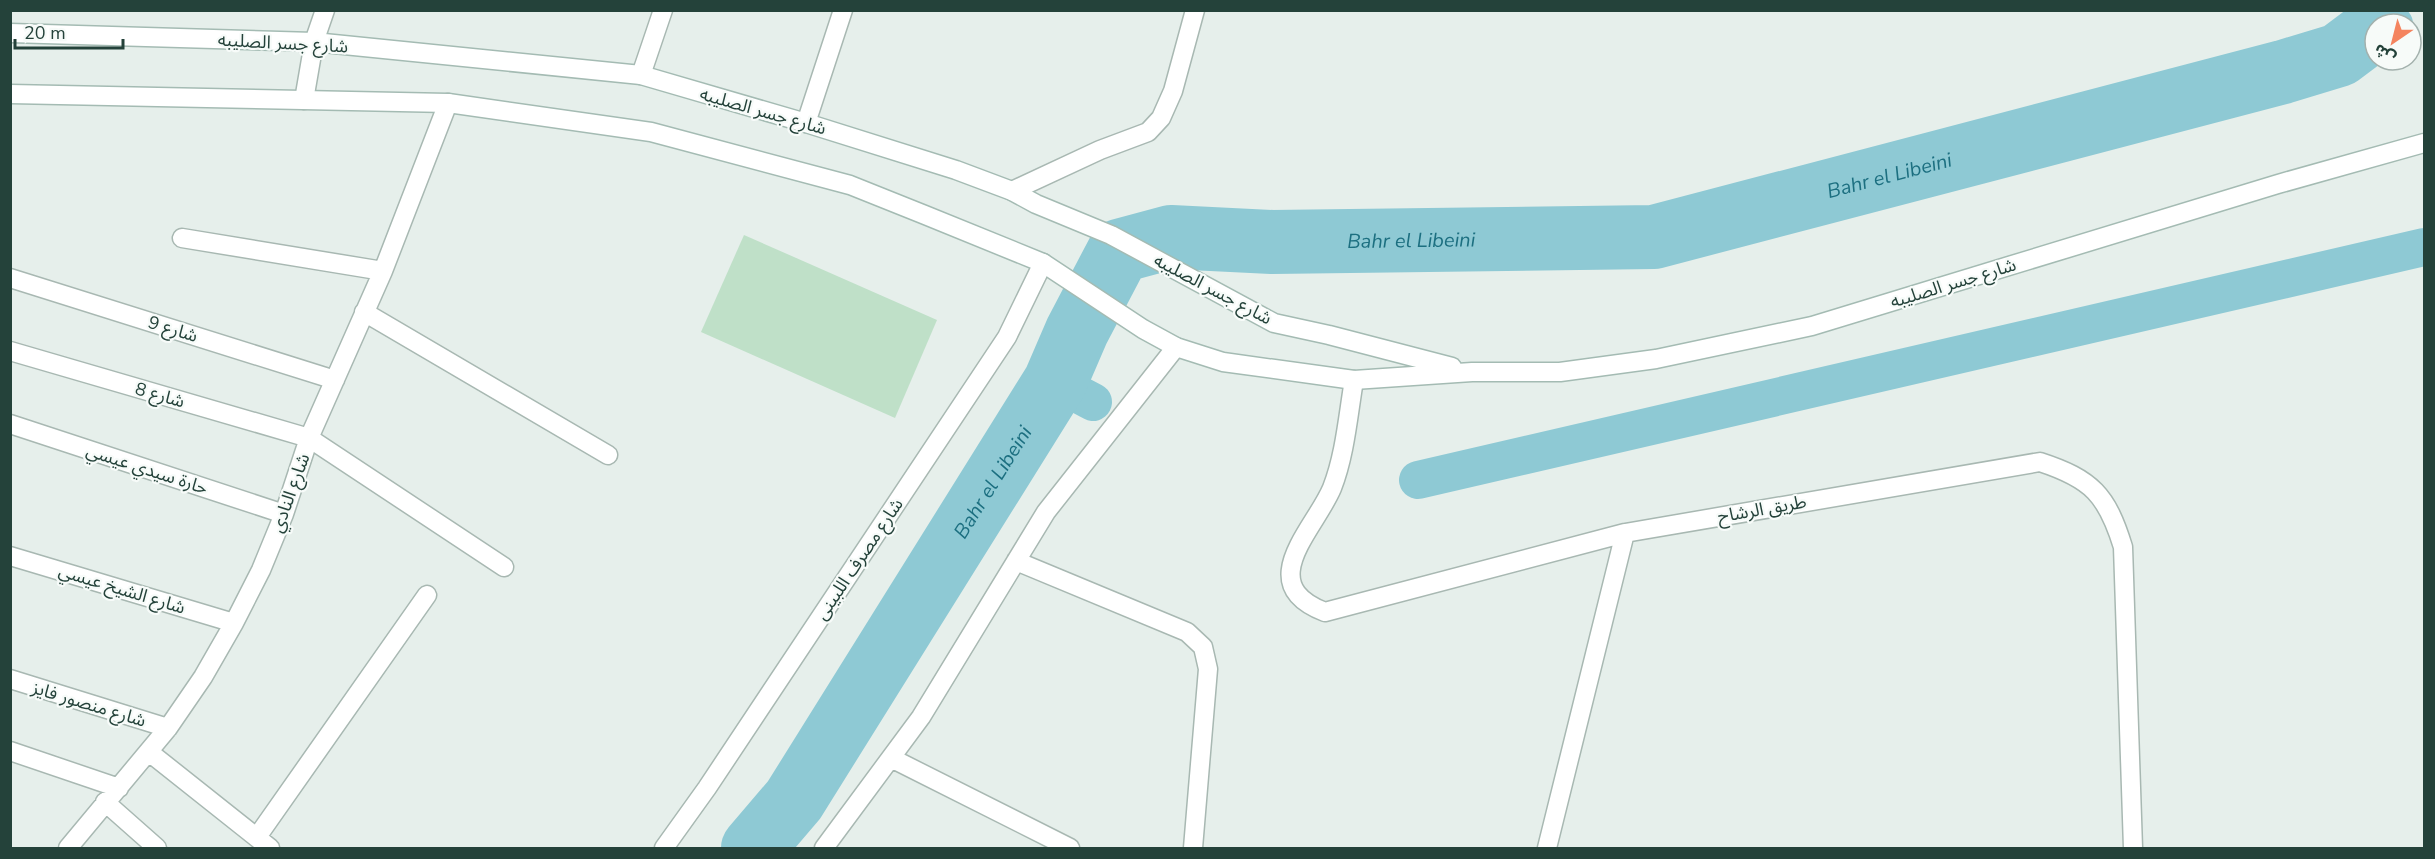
<svg xmlns="http://www.w3.org/2000/svg" width="2435" height="859" font-family="'Nunito Sans','Noto Sans Arabic',sans-serif">
<style>
.green{fill:#bfe0c8}
.lines{fill:none;stroke-linecap:round;stroke-linejoin:round}
.canal{stroke:#8ec9d4;stroke-width:38}
.river{stroke:#8ec9d4;stroke-width:64}
.street-casing{stroke:#a8b8b2;stroke-width:21}
.secondary-casing{stroke:#a4bbb3;stroke-width:21}
.street{stroke:#fff;stroke-width:18}
.secondary{stroke:#fff;stroke-width:18}
.labels{text-anchor:middle;stroke-width:4.5;stroke-linejoin:round;paint-order:stroke}
.street-label{font-size:18px;fill:#24423a;stroke:#f7fbf9}
.water-label{font-size:20px;font-style:italic;fill:#1c6f80;stroke:#f7fbf9}
</style>
<rect width="100%" height="100%" fill="#e6efeb"/>
<!-- green -->
<path class="green" d="M744,235l193,85 -42,98 -194,-86z"/>
<g class="lines">
<!-- canal -->
<path class="canal" d="M2381,23l13,1
M1055,382l38,20
M1418,480l1006,-233"/>
<!-- river -->
<path class="river" id="s1" d="M753,848l41,-48 261,-418 22,-51 42,-80 52,-14 101,5 382,-5 629,-165 56,-17 36,-27"/>
<defs>
<path id="street" d="M641,75l22,-65
M304,100l10,-58 11,-32
M806,123l37,-113
M1012,191l88,-41 48,-18 13,-14 12,-27 22,-81
M182,238l201,33
M10,278l325,102
M364,312l244,143
M10,351l299,87 195,129
M1354,380c-6,36 -9,75 -22,108 -17,41 -80,96 -7,124l300,-79 415,-71c52,17 67,33 83,85l10,301
M10,424l274,90
M10,556l224,67
M1016,561l171,71 16,15 5,22 -15,179
M10,679l158,49
M10,751l109,37
M149,752l121,96
M891,758l179,90
M105,802l52,46
M257,837l170,-242
M68,848l100,-120 35,-51 31,-54 27,-53 23,-56 25,-76 74,-167 65,-168
M664,848l43,-60 300,-451 36,-74
M824,848l97,-131 125,-205 130,-165
M1547,848l78,-315"/>
<path id="secondary" d="M10,33l304,9 327,33 165,48 150,47 56,21 24,13 75,31 163,88 55,12 123,32
M10,94l438,9 203,29 199,53 75,30 118,48 100,66 33,18 47,15 131,18 118,-8h88l96,-13 156,-33 466,-142 146,-41"/>
</defs>
<!-- street casing -->
<use href="#street" class="street-casing"/>
<!-- secondary casing -->
<use href="#secondary" class="secondary-casing"/>
<!-- street -->
<use href="#street" class="street"/>
<!-- secondary -->
<use href="#secondary" class="secondary"/>
</g>
<g class="labels">
<!-- street labels -->
<g class="street-label">
<text transform="translate(283 43) rotate(3)" y="6">شارع جسر الصليبه</text>
<text transform="translate(763 111) rotate(16)" y="6">شارع جسر الصليبه</text>
<text transform="translate(1953 283) rotate(-17)" y="6">شارع جسر الصليبه</text>
<text transform="translate(1213 289) rotate(28)" y="6">شارع جسر الصليبه</text>
<text transform="translate(173 329) rotate(17)" y="6">شارع 9</text>
<text transform="translate(160 395) rotate(16)" y="6">شارع 8</text>
<text transform="translate(147 469) rotate(18)" y="6">حارة سيدي عيسي</text>
<text transform="translate(290 493) rotate(-70)" y="6">شارع النادي</text>
<text transform="translate(1762 509) rotate(-10)" y="6">طريق الرشاح</text>
<text transform="translate(859 559) rotate(-56)" y="6">شارع مصرف اللبينى</text>
<text transform="translate(122 589) rotate(17)" y="6">شارع الشيخ عيسي</text>
<text transform="translate(89 704) rotate(17)" y="6">شارع منصور فايز</text>
</g>
<!-- water labels -->
<g class="water-label">
<text dy="7" stroke="none"><textPath href="#s1" startOffset="1482">Bahr el Libeini</textPath></text>
<text dy="7" stroke="none"><textPath href="#s1" startOffset="996">Bahr el Libeini</textPath></text>
<text dy="7" stroke="none"><textPath href="#s1" startOffset="438">Bahr el Libeini</textPath></text>
</g>
</g>
<!-- border -->
<rect width="2435" height="859" fill="none" stroke="#24423a" stroke-width="24"/>
<!-- north arrow -->
<g transform="translate(2393 42) rotate(215)"><circle r="28" fill="#f7fbf9" stroke="#a3b1ad" stroke-width="1.5"/>
<path d="M0-4.5L10 22L0 15L-10 22Z" fill="#f4845f"/>
<text y="-9" font-size="16" font-weight="bold" text-anchor="middle" fill="#24423a">ش</text>
</g>
<!-- scale -->
<path d="M15 39v9h108v-9" fill="none" stroke="#24423a" stroke-width="3"/>
<text x="24" y="39" font-size="18" fill="#24423a" stroke="#f7fbf9" stroke-width="4.5" paint-order="stroke">20 m</text>
</svg>
